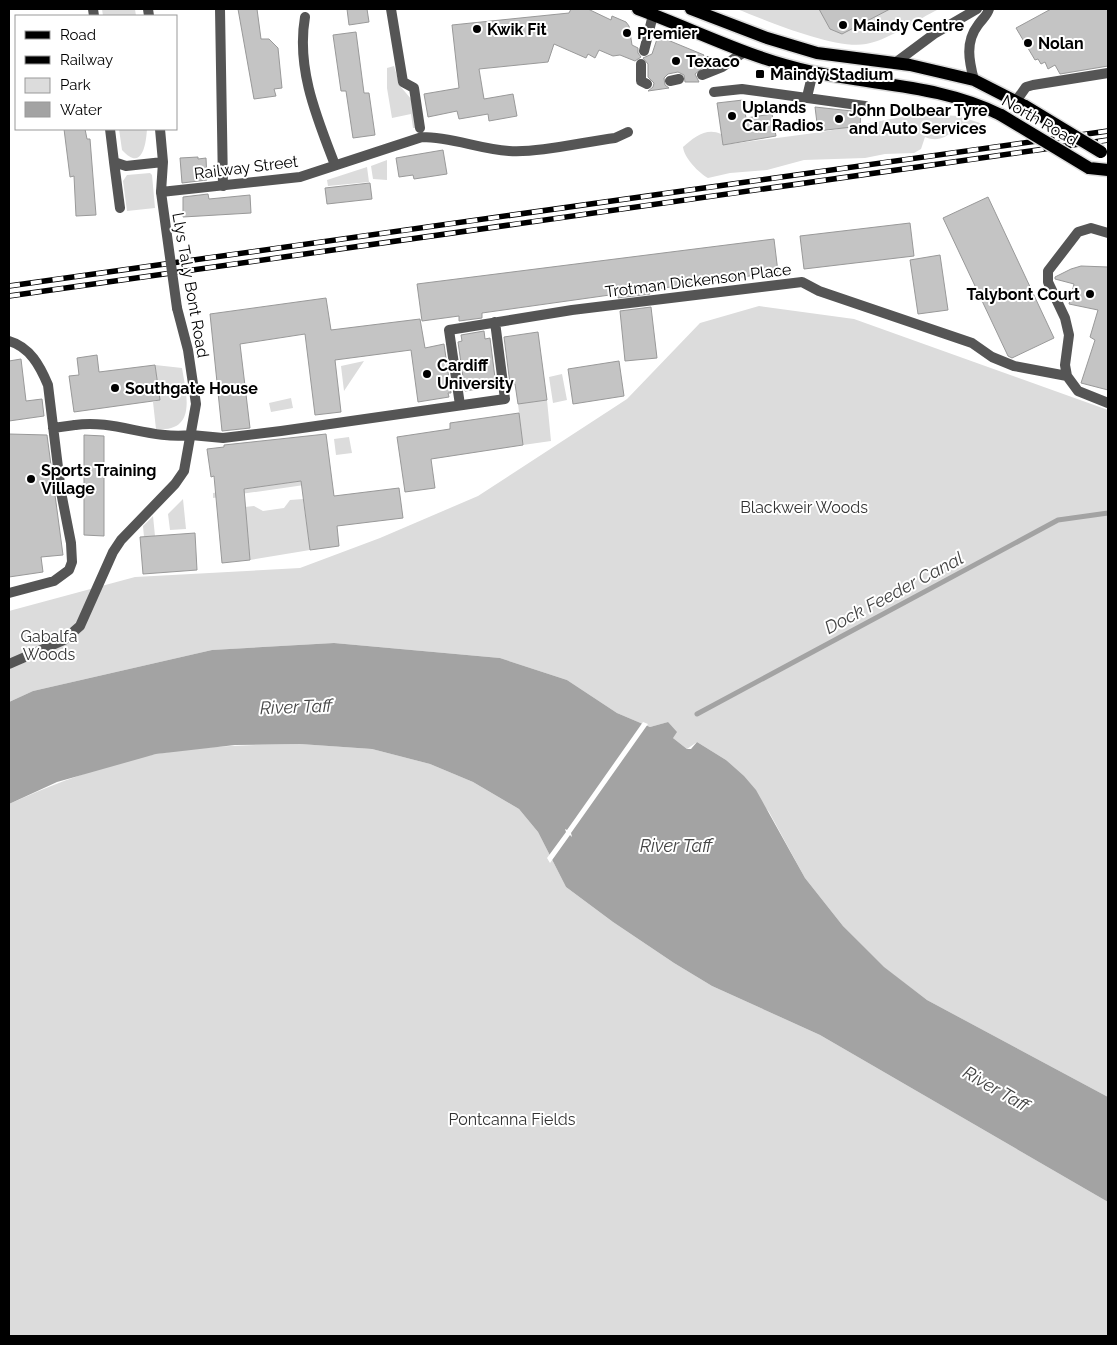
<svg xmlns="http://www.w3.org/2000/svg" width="1117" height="1345" font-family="Raleway,sans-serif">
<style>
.green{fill:#dcdcdc}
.water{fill:#a3a3a3}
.pier{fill:#fff}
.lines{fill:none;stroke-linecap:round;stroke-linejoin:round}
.stream{stroke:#a3a3a3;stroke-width:5}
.building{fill:#c4c4c4;stroke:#999}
.primary-casing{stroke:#dbdbdb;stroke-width:15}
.lane{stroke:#555;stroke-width:10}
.street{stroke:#555;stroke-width:10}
.primary{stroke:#000;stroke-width:12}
.rail-casing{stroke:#000;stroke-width:5.5}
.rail{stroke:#fff;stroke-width:4;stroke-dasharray:11;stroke-linecap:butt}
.primary-bridge-casing{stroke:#dbdbdb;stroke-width:15;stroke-linecap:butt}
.street-bridge{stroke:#555;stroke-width:10}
.primary-bridge{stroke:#000;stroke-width:12}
.poi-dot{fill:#000;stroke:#fff;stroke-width:2}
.labels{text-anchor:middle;stroke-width:4;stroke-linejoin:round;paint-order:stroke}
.poi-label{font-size:16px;font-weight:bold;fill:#000;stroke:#fff;text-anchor:start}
.street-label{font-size:16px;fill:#000;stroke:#fff}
.park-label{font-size:16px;fill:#333;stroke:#fff}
.water-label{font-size:18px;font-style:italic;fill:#444;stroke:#fff}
</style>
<rect width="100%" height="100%" fill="#fff"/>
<!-- green -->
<path class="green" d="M102,9h33l1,7h-33z
M737,9h202c-21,10 -50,31 -73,35 -30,6 -99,-23 -129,-35z
M394,66l6,20 12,14 5,28h-4l-2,-14 -19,4 -5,-30v-20z
M918,114l41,2 27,9 1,4 -4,3 -28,-2c-10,8 -18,12 -30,7l-4,12 -7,4 -29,1 -20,4 -61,2 -37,10 -37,3 -22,5c-9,-5 -24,-20 -25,-31 11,-10 24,-20 38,-13l2,11 99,-13z
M119,129h28c-1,16 -5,43 -25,21z
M387,160v20l-14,-1 -2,-13z
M367,167l2,15 -41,4 -1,-6z
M150,173l2,2 3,33 -28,3 -4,-30 4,-6z
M759,306l95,13 254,91v687l-181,-97 -44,-33 -40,-41 -38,-48 -36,-66 -43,-52 -29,-18 -10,7 -14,-11 -5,-16 -18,5 -33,-14 -50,-33 -67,-22 -166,-15 -122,7 -179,41 -24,11v-91l126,-34 165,-9 80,-30 98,-42 149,-97 73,-76z
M364,361l-20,30 -3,-25z
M155,365l27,3c4,25 16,65 -26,61l-3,-27 7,-2z
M562,374l5,26 -14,3 -4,-26z
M291,398l2,10 -22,4 -2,-9z
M547,400l4,41 -28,4 -5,-41z
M349,437l3,16 -16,2 -2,-16z
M331,477l1,4 -119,17v-5z
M183,499l3,30 -16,1 -2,-16z
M303,499l7,51 -60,10 -5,-53 9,-1 9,5 21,-3 6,-8z
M153,516l2,20 -11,1 -1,-11z
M300,744l72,5 58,15 43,18 46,27 19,23 28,55 47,35 61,41 38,23 108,49 288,167v134h-1099v-532c47,-21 96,-40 147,-50 48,-9 97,-9 144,-10z"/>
<!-- water -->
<path class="water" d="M334,643l166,15 67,22 50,33 33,14 18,-5 9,10 -4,6 14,11h4l6,-7 29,18 18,16 12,14 49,88 38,48 41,41 43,33 181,97v105l-288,-167 -108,-49 -38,-23 -61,-41 -47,-35 -28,-55 -19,-23 -46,-27 -43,-18 -58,-15 -72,-5 -65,1 -79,9 -99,28 -48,22v-102l24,-11 179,-41z"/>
<!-- pier -->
<path class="pier" d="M643,722l5,2 -77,109 1,4 -2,-2 -20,28 -3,-5 19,-26 -1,-3 2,1z"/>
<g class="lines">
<!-- stream -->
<path class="stream" d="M697,714l361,-194 50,-7"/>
</g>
<!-- building -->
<path class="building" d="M238,9h19l4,30h8l9,9 4,40 -8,1 2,7 -22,3z
M347,9h20l2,13 -20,3z
M571,9h17l23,11 1,-4 14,6 3,4 3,19 6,3v5l3,4 -6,4 -15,-6 -7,1 -14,-6 -4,8 -7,-4 -2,4 -32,-14 -6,18 -69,7 5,30 29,-5 4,22 -28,5 -1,-7 -29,5 -2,-8 -29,6 -4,-23 35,-6 -7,-63 117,-12z
M819,9h71l-48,25 -12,-5z
M1051,9h57v57l-48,8 -5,-9 -7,4 -3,-7 -4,2 -3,-5 -3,1 -19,-32z
M356,32l8,61h5l6,42 -22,3 -7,-47h-5l-8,-56z
M658,36l46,19 -4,6 4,6 -9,7 4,8h-14l-1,-7 -6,-3 -10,2 -4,4 1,7 4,3 -21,3 5,-4 1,-4 -6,-6v-13l-5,-6 9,-4z
M743,100l3,18 26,-4 4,22 -53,9 -6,-42z
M815,107l46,5 -1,14 -42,5z
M64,129h21l2,10h3l6,76 -20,1 -2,-40 -4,1z
M443,150l4,24 -33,5 -1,-4 -14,2 -3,-19z
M198,157v2l8,-1 1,22 -25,3 -2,-25z
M370,183l2,16 -45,5 -2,-16z
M208,194l1,5 41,-4 1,18 -68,4v-20z
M988,197l66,141 -42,20 -4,-2 -65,-138z
M910,223l4,33 -110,13 -4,-33z
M774,239l4,33 -129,18 1,4 -32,4 -1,-4 -135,19v5l-23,3v-5l-37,5 -5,-37z
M940,255l8,55 -30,4 -8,-54z
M1081,266l27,1v123l-27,-7 14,-43 -5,-3 8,-27 -29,-6 5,-20 -19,-5v-2l16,-8z
M326,298l5,32 89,-11 5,29 19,-4 7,49h-3l1,4 -31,5 -7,-52 -76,10 6,52 -26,3 -10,-81 -65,10 10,84 -28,3 -12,-117z
M651,307l6,51 -32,3 -5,-50z
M484,331l1,8 5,-1 6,48 -31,5 -7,-49 4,-1 -1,-6z
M538,332l9,68 -29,4 -3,-20h-5l-6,-47z
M97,355l2,17 56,-7 5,35 -86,12 -5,-36 10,-1 -2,-17z
M21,359l5,42 16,-2 2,17 -35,5v-60z
M619,361l5,35 -51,8 -5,-35z
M519,413l4,32 -92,14 4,29 -30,4 -8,-55 53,-8v-6z
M9,434l38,1 16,120 -22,2 2,15 -34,5z
M326,434l8,62 65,-8 4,30 -66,8 2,20 -29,4 -9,-69 -57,8 6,71 -28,3 -8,-87 -3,1 -4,-28 17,-2v-2z
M84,435l20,1v100l-20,-1z
M195,533l2,37 -54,4 -3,-37z"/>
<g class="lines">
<defs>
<path id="primary" d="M638,9c57,21 111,49 171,62 65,15 130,13 192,44
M691,9l76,29 50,15 93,12 64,15 51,26
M1089,168l19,2"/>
</defs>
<!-- primary casing -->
<use href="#primary" class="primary-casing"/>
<!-- lane -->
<path class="lane" d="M220,9l3,177
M644,51l9,-36
M707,61l15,6
M641,64v17l6,3
M702,75l20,-8 22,-15
M670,81l9,-2
M1016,101l10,-14 7,-2 75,-12
M1108,233l-17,-5 -13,4 -30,39v11l17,36 4,17 -4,30 2,11 11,15 30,12
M9,341c21,6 31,25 39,44l13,107 10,51 1,19 -3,8 -15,11 -45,12
M460,405l-11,-75 123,-20 230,-28 17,9 153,52 20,14 22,9 53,10
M53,428l22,-3
M191,435l32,3 58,-7 224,-32 -10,-77"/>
<!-- street -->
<path class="street" d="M93,9l1,7
M148,9l1,7
M391,9l12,73 11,6 6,40
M305,17c-9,52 12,101 30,148
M895,63l39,-29 43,-25
M974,80c-5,-19 -9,-38 4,-55 4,-6 9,-9 11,-16
M714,92l28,-3 123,17
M807,97l6,-25
M110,129l4,33 12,4 37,-4
M160,129l3,33 -2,30 139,-15 122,-40c30,0 57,12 87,14 30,2 74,-9 106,-13l13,-6
M114,162l6,46
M75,425c39,-6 76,15 116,10
M9,664l55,-24 16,-14 33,-74 8,-12 54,-56 9,-13 12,-67 -8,-54 -11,-42"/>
<!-- primary -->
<use href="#primary" class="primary"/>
<defs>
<path id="rail" d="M9,286l1099,-155
M9,296l1099,-156"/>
</defs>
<!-- rail casing -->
<use href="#rail" class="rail-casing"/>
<!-- rail -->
<use href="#rail" class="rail"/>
<defs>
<path id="primary-bridge" d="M1025,106l76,46
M1001,115l88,53"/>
</defs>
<!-- primary-bridge casing -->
<use href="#primary-bridge" class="primary-bridge-casing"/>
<!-- street-bridge -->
<path class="street-bridge" d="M161,192l16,116"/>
<!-- primary-bridge -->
<use href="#primary-bridge" class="primary-bridge"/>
</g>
<!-- markers -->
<g class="poi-dot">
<circle cx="843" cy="25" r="5"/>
<circle cx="477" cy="29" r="5"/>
<circle cx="627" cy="33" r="5"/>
<circle cx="1028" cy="43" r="5"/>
<circle cx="676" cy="61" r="5"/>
<rect x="755" y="69" width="10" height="10" rx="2.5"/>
<circle cx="732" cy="116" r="5"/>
<circle cx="839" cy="119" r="5"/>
<circle cx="1090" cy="294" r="5"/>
<circle cx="427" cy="374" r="5"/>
<circle cx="115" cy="388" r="5"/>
<circle cx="31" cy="479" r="5"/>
</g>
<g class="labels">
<!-- poi labels -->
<g class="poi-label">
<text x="853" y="31">Maindy Centre</text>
<text x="487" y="35">Kwik Fit</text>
<text x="637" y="39">Premier</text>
<text x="1038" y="49">Nolan</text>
<text x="686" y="67">Texaco</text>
<text x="770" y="80">Maindy Stadium</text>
<text x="742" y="113">Uplands<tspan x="742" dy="18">Car Radios</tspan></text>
<text x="849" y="116">John Dolbear Tyre<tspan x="849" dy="18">and Auto Services</tspan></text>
<text x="1080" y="300" text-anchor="end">Talybont Court</text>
<text x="437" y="371">Cardiff<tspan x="437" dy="18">University</tspan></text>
<text x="125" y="394">Southgate House</text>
<text x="41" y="476">Sports Training<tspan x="41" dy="18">Village</tspan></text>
</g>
<!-- street labels -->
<g class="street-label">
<text transform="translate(1040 120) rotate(30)" y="6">North Road</text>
<text transform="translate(246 167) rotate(-7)" y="6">Railway Street</text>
<text transform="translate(698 280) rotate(-7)" y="6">Trotman Dickenson Place</text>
<text transform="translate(191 285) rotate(80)" y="6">Llys Tal y Bont Road</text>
</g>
<!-- park labels -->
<g class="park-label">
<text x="804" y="513">Blackweir Woods</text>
<text x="49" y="642">Gabalfa<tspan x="49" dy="18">Woods</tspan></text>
<text x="512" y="1125">Pontcanna Fields</text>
</g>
<!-- water labels -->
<g class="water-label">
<text transform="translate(894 593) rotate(-28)" y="6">Dock Feeder Canal</text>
<text transform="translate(296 707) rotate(-2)" y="6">River Taff</text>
<text x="676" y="852">River Taff</text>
<text transform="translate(996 1089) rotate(30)" y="6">River Taff</text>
</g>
</g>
<!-- border -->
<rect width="1117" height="1345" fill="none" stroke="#000000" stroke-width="20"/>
<!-- legend -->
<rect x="15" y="15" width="162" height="115" fill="#ffffff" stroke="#999999"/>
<rect x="25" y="31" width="25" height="8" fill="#000000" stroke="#999999"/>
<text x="60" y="40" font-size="15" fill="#000000">Road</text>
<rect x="25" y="56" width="25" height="8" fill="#000000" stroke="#999999"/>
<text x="60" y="65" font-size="15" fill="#000000">Railway</text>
<rect x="25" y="78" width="25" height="15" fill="#dcdcdc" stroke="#999999"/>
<text x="60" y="90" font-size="15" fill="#000000">Park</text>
<rect x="25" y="102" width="25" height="15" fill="#a3a3a3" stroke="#999999"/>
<text x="60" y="115" font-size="15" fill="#000000">Water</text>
</svg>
